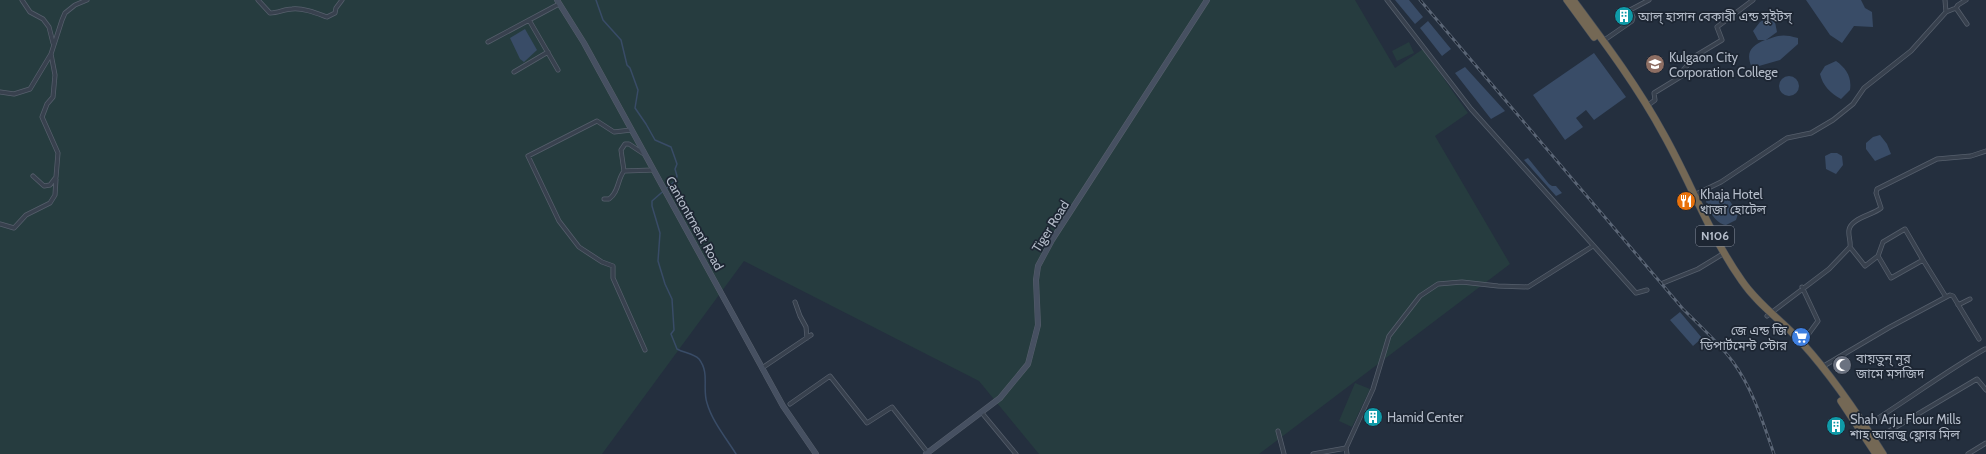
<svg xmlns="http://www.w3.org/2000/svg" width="1986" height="454" font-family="Cabin,'Noto Sans Bengali',sans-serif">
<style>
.green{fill:#263c3f}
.water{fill:#394c67}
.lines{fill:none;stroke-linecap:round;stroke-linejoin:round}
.stream{stroke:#394c67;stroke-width:1.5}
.street-casing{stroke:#565f6c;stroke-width:5}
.secondary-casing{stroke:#565f6c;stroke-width:6}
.highway-casing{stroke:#434c59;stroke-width:8}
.street{stroke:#38414e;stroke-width:3.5}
.secondary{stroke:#465061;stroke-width:5}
.highway{stroke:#746855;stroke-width:7}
.rail-casing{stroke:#5a6575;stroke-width:3}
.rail{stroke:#1d2633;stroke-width:1.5;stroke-dasharray:4.5;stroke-linecap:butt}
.labels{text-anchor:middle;stroke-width:3.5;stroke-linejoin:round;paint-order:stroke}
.shield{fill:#1d2633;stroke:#878f9c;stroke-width:1}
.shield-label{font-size:12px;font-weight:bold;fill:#b4bcc9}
.poi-label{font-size:13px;fill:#b4bcc9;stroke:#1d2633;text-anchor:start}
.street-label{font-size:13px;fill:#b4bcc9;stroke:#1d2633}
</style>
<rect width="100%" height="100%" fill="#242f3e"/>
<!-- green -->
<path class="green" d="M0,0h1355l40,68 28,-19 45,64 -33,23 75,128 -251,190h-220l-60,-73 -235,-120 -142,193h-602z
M1409,42l5,11 -17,8 -5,-10z
M1355,383l15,6 -18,38 -13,-6z"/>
<!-- water -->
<path class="water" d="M1395,0h14l14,17 -8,7z
M1806,0h55l4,8 7,4 1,15 -19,-1 -12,17 -12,-8z
M1771,15l3,2 3,15 -11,8c13,-5 17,-6 32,-2v6l-18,16 -28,8c-7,-16 -1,-22 13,-28h-7l-5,-9 7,-9z
M1428,21l23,28 -9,7 -22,-28z
M525,29l12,21 -13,12 -4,-3 -10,-21z
M1594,53l32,44 -32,23 -8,-10 -10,8 7,9 -18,13 -32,-45z
M1836,61c10,7 16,16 14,29l-9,9c-11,-6 -18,-13 -21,-25l5,-8z
M1465,67l40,44 -14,8 -36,-46z
M1779 86a10 10 0 1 1 20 0a10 10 0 1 1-20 0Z
M1880,135l7,9 4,10 -16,7 -9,-12v-6l7,-6z
M1831,153h6l5,3 1,9 -7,9 -10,-5 -1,-13z
M1528,158l21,26 3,2h4l6,7 -6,3 -32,-36z
M1723,190l15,24 -2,6 -10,5c-10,-1 -18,-15 -20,-24l2,-4z
M1680,312l22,26 -9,8 -23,-26z"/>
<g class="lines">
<!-- stream -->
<path class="stream" d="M596,0l7,20 18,20 6,25 3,3 8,22 -3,18 11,16 9,16 16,7 6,17 -2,5 2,7 -1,4 -24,21v5l8,27 -2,28 7,23 7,15 2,31 -3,4 6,15c7,4 16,4 22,10 11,14 3,29 8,44 5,18 19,35 29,51"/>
<defs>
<path id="street" d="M22,0l8,12 13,7 6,8 4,16
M258,0l12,13c8,0 15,-4 22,-4 12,-1 24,4 35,8l8,-4 1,-5 6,-8
M1387,0l84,109 165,184 11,-3
M1956,8l2,-3 8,-5
M1946,12l10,-4 11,16
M529,20l29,50
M1603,41l29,-20 1,-4 -3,-7 19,-10
M488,42l71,-38
M514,72l34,-20
M0,92l14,2 16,-5 21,-35
M1647,106l8,-6 -1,-7 31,-19 -2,-4 14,-15 25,-15 -5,-13 36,-27
M631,130l-17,2 -17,-11 -69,35 31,65 20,26 23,15 11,4v12l32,72
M624,171l-3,-21 4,-6h4l15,10
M33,176l11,10 6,-1 6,-8 2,-24 -16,-36 5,-13 6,-7 2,-22 -4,-21 11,-34 3,-7 10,-8 12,-5
M1694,195l27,-13 66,-44 24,-5 22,-13 20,-16 11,-16 47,-37 35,-39 -1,-12
M604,199h5c10,-7 8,-19 15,-28l29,-1
M0,224l14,4 12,-13 24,-12 5,-8 1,-16
M1850,247l15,19 13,-10 13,22 32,-18 23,37
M1878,256l5,-14 22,-13 18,31
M1663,283l35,-14 23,-14
M1802,287l16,34 -16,22
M795,302l5,14 6,11 1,11
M1958,305l12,-6
M1767,316l62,-47 21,-22c1,-6 -2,-11 -1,-17 2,-12 24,-15 32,-22l-5,-15 1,-4 60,-30 34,-3 15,-5
M1822,367l68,-40 60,-32 3,1 26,43
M762,368l49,-33
M790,404l40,-28 37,47 25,-16 36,46
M982,413l34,41
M1864,427c41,-25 79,-54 121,-78
M1278,431l6,23
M1874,440l103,-61 9,11
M1313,454l33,-6
M1347,454l-1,-6 27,-59 16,-53 31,-40 18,-12 24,-2 36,4 30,1 65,-41
M1968,454l18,-11"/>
<path id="secondary" d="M557,0l27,43 199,363 33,48
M926,454l74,-56 28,-34 10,-39 -2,-45 2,-14 14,-26 155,-240"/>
<path id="highway" d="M1567,0l27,37
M1573,0c32,43 65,87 91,135 27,48 46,101 78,146 17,25 42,41 61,63 30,33 56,72 80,110
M1841,401l35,53"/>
</defs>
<!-- street casing -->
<use href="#street" class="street-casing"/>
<!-- secondary casing -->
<use href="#secondary" class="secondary-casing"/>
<!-- highway casing -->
<use href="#highway" class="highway-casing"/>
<!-- street -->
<use href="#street" class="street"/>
<!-- secondary -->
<use href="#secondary" class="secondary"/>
<!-- highway -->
<use href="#highway" class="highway"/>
<defs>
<path id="rail" d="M1420,0l263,309c17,17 36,34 50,53 20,27 30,61 41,92"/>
</defs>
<!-- rail casing -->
<use href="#rail" class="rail-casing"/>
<!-- rail -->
<use href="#rail" class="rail"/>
</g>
<!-- icons -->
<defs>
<symbol id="building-disc" viewBox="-11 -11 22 22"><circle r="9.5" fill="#0f9aa8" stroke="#1d2633"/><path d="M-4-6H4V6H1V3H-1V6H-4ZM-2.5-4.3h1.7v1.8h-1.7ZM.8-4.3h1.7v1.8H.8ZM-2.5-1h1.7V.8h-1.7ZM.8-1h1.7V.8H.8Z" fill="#fff"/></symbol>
<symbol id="university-disc" viewBox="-11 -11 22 22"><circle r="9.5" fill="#8d6e63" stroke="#1d2633"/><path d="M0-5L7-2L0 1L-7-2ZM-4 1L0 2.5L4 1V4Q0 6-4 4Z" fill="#fff"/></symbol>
<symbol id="restaurant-disc" viewBox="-11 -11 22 22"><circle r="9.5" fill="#e8710a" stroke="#1d2633"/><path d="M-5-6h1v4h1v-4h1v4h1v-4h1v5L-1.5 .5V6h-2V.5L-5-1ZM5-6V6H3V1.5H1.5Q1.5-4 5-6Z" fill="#fff"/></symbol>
<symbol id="supermarket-disc" viewBox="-11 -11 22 22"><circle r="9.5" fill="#3f7fe0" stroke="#1d2633"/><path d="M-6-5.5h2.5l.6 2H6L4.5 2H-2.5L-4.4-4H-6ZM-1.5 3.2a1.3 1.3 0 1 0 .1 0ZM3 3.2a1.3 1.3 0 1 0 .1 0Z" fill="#fff"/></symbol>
<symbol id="mosque-disc" viewBox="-11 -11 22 22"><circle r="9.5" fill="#6b7280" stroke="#1d2633"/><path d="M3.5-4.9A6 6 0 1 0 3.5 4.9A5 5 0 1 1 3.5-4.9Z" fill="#fff"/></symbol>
</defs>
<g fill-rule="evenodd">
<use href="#building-disc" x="1613" y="5" width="22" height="22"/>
<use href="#university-disc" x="1644" y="53" width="22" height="22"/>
<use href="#restaurant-disc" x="1675" y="190" width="22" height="22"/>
<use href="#supermarket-disc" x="1790" y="326" width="22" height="22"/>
<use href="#mosque-disc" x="1831" y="354" width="22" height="22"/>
<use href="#building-disc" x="1362" y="406" width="22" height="22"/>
<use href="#building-disc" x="1825" y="415" width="22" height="22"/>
</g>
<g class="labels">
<!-- shield labels -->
<rect class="shield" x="1696" y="226" width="38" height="20" rx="3"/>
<g class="shield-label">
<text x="1715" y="240">N106</text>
</g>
<!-- poi labels -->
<g class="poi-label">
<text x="1638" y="21">আল্ হাসান বেকারী এন্ড সুইটস্</text>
<text x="1669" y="62">Kulgaon City<tspan x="1669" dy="15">Corporation College</tspan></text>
<text x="1700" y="199">Khaja Hotel<tspan x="1700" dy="15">খাজা হোটেল</tspan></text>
<text x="1787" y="335" text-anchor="end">জে এন্ড জি<tspan x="1787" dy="15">ডিপার্টমেন্ট স্টোর</tspan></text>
<text x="1856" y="363">বায়তুন্ নুর<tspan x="1856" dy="15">জামে মসজিদ</tspan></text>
<text x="1387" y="422">Hamid Center</text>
<text x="1850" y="424">Shah Arju Flour Mills<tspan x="1850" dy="15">শাহ আরজু ফ্লোর মিল</tspan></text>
</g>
<!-- street labels -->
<g class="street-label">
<text transform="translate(695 223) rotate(61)" y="5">Cantontment Road</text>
<text transform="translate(1050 226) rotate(-58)" y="5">Tiger Road</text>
</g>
</g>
</svg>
